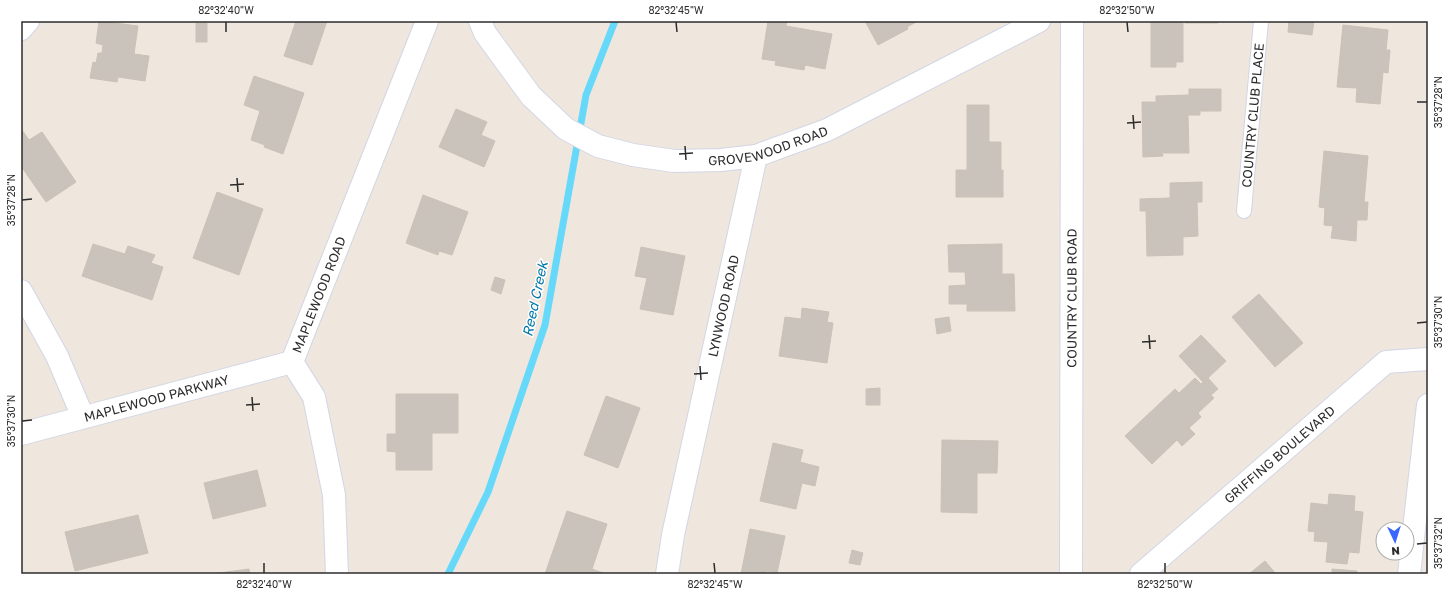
<svg xmlns="http://www.w3.org/2000/svg" width="1449" height="595" font-family="'Golos Text',sans-serif">
<style>
.lines{fill:none;stroke-linecap:round;stroke-linejoin:round}
.stream{stroke:#66d9fb;stroke-width:7}
.building{fill:#cac3bc;stroke:#cbc2b6}
.lane-casing{stroke:#d2d6e6;stroke-width:16}
.street-casing{stroke:#d2d6e6;stroke-width:24}
.secondary-casing{stroke:#d2d6e6;stroke-width:24}
.lane{stroke:#fff;stroke-width:14}
.street{stroke:#fff;stroke-width:22}
.secondary{stroke:#fff;stroke-width:22}
.ticks{fill:none;stroke:#2c2c2c;stroke-width:1.5}
.labels{text-anchor:middle;stroke-width:3;stroke-linejoin:round;paint-order:stroke}
.street-label{font-size:13px;fill:#2c2c2c;stroke:#fff}
.water-label{font-size:14px;font-style:italic;fill:#0078ac;stroke:#fff}
.neatline{fill:none;stroke:#2c2c2c;stroke-width:1.5}
.ticks-label{font-size:10px;text-anchor:middle;fill:#2c2c2c}
</style>
<rect width="100%" height="100%" fill="#efe6dd"/>
<g class="lines">
<!-- stream -->
<path class="stream" d="M448,574l40,-82 57,-167 41,-230 29,-74"/>
</g>
<!-- building -->
<path class="building" d="M99,21l39,5 -4,28 15,2 -4,25 -27,-4 -1,5 -27,-4 3,-16 3,1 2,-10h4l1,-8 -7,-2z
M296,21h31l-15,44 -28,-9z
M768,21h19l-1,5 46,8 -7,35 -20,-4 -1,5 -29,-5 1,-4 -14,-2z
M865,21h53l-11,6 1,2 -30,16z
M1151,21h32v41h-7v5h-25z
M1185,21h33v2h-33z
M1289,21h25l-2,14 -24,-3z
M196,23h11v19h-11z
M1343,25l45,5 -2,20h4l-2,23 -5,-1 -3,32 -24,-2 1,-14 -20,-1z
M254,76l50,17 -21,61 -19,-7 1,-2 -14,-5 9,-29 -16,-6z
M1189,89h32v22h-21v4h-12l1,38h-27l1,3 -20,1 -1,-55h14v-6l33,-1z
M967,105h22v37h12v28h2v27h-47v-27h11z
M456,109l31,13 -6,13 14,6 -11,26 -45,-20z
M22,130l7,10 13,-8 34,50 -30,20 -25,-36z
M1324,151l44,5 -4,46h4l-1,18h-10l-1,21 -25,-3 2,-12 -9,-1 1,-17 -6,-1z
M1202,182v20h-5l1,34 -15,1v18l-36,1 -1,-45h-6v-12l30,-1v-15z
M217,192l46,17 -24,66 -46,-17z
M423,195l45,17 -16,43 -13,-4 -1,4 -32,-12z
M93,244l32,10 3,-8 27,9 -4,8 12,4 -11,33 -70,-24z
M1002,244v30h12l1,37h-48v-7h-18v-18l17,-1 -1,-13h-16l-1,-27z
M641,247l44,9 -12,59 -33,-6 7,-31 -12,-2z
M495,277l10,3 -4,14 -10,-4z
M1259,294l44,49 -28,24 -43,-50z
M802,308l27,4 -2,10 6,1 -6,40 -48,-7 6,-39 16,2z
M949,317l2,14 -14,3 -2,-15z
M1201,335l25,26 -18,17 10,11 -7,6 3,3 -16,15 3,4 -12,11 6,6 -13,12 -5,-6 -25,24 -27,-28 50,-47 4,4 16,-15 6,6 2,-2 -24,-26z
M880,388v17h-14v-16z
M396,394h62v39h-26v37h-36v-18l-9,-1v-17h9z
M606,396l34,12 -22,60 -34,-13z
M942,440l56,1 -1,32h-20v40l-36,-1z
M773,443l30,7 -3,12 19,5 -4,19 -13,-3 -6,26 -36,-8z
M257,470l9,36 -53,13 -9,-36z
M1329,494l26,2 -1,15 9,1 -4,41 -10,-1 -2,12 -21,-2 2,-20 -14,-1 1,-9 -7,-1 3,-28 17,2z
M567,511l40,13 -15,45 14,5h-61z
M138,515l10,38 -73,18 -10,-39z
M750,529l35,7 -8,37 -11,-2v3h-25z
M852,550l11,3 -3,12 -11,-2z
M1265,561l11,13h-27z
M249,569l1,5h-39z
M1332,569l25,2v3h-25z"/>
<g class="lines">
<defs>
<g id="lane">
<path id="s1" d="M1244,211l17,-190"/>
</g>
<g id="street">
<path id="s2" d="M480,21l5,12 46,63 35,33 32,17 35,9 41,6 47,-1 35,-4 71,-26 212,-109"/>
<path d="M21,29l7,-8"/>
<path d="M21,291l36,65 26,61"/>
<path id="s3" d="M21,434l271,-72"/>
<path id="s4" d="M337,574l-3,-79 -20,-98 -22,-35 135,-341"/>
<path id="s5" d="M667,574l6,-39 83,-379"/>
<path id="s6" d="M1071,574l1,-553"/>
<path id="s7" d="M1141,574l245,-212 42,-3"/>
</g>
<path id="secondary" d="M1409,574l19,-169"/>
</defs>
<!-- lane casing -->
<use href="#lane" class="lane-casing"/>
<!-- street casing -->
<use href="#street" class="street-casing"/>
<!-- secondary casing -->
<use href="#secondary" class="secondary-casing"/>
<!-- lane -->
<use href="#lane" class="lane"/>
<!-- street -->
<use href="#street" class="street"/>
<!-- secondary -->
<use href="#secondary" class="secondary"/>
</g>
<!-- ticks -->
<path class="ticks" d="M226,22v10M676,22l1,10M1127,22l1,10M1417,102h10M1133,115l1,14M1127,123l14,-1M685,146l1,14M679,154l14,-1M237,178l1,14M230,185l14,-1M22,200l10,-1M1417,323l10,-1M1149,335l1,14M1142,342l14,-1M700,366l1,14M694,374l14,-1M252,397l1,14M246,405l14,-1M22,421l10,-1M1417,544l10,-1M264,563v10M714,563l1,10M1165,563v10"/>
<g class="labels">
<!-- street labels -->
<g class="street-label">
<text dy="5" stroke="none"><textPath href="#s1" startOffset="96">COUNTRY CLUB PLACE</textPath></text>
<text dy="5" stroke="none"><textPath href="#s2" startOffset="349">GROVEWOOD ROAD</textPath></text>
<text dy="5" stroke="none"><textPath href="#s4" startOffset="293">MAPLEWOOD ROAD</textPath></text>
<text dy="5" stroke="none"><textPath href="#s6" startOffset="276">COUNTRY CLUB ROAD</textPath></text>
<text dy="5" stroke="none"><textPath href="#s5" startOffset="274">LYNWOOD ROAD</textPath></text>
<text dy="5" stroke="none"><textPath href="#s3" startOffset="140">MAPLEWOOD PARKWAY</textPath></text>
<text dy="5" stroke="none"><textPath href="#s7" startOffset="183">GRIFFING BOULEVARD</textPath></text>
</g>
<!-- water labels -->
<g class="water-label">
<text transform="translate(535 299) rotate(-78)" y="5">Reed Creek</text>
</g>
</g>
<!-- border -->
<rect width="1449" height="595" fill="none" stroke="#ffffff" stroke-width="44"/>
<!-- north arrow -->
<g transform="translate(1395 541) rotate(176)"><circle r="19" fill="#ffffff" stroke="#ababab"/>
<path d="M0-3L7 15L0 10L-7 15Z" fill="#3a67ff"/>
<text y="-6" font-size="11" font-weight="bold" text-anchor="middle" fill="#2c2c2c">N</text>
</g>
<rect x="22" y="22" width="1405" height="551" class="neatline"/>
<g class="ticks-label">
<text x="226" y="14">82°32'40"W</text>
<text x="676" y="14">82°32'45"W</text>
<text x="1127" y="14">82°32'50"W</text>
<text transform="translate(1438 102) rotate(-90)" y="4">35°37'28"N</text>
<text transform="translate(11 200) rotate(-90)" y="4">35°37'28"N</text>
<text transform="translate(1438 322) rotate(-90)" y="4">35°37'30"N</text>
<text transform="translate(11 421) rotate(-90)" y="4">35°37'30"N</text>
<text transform="translate(1438 543) rotate(-90)" y="4">35°37'32"N</text>
<text x="264" y="588">82°32'40"W</text>
<text x="715" y="588">82°32'45"W</text>
<text x="1165" y="588">82°32'50"W</text>
</g>
</svg>
